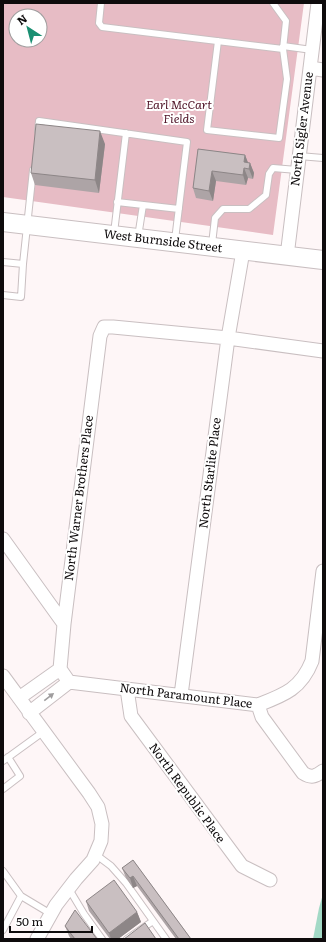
<svg xmlns="http://www.w3.org/2000/svg" width="326" height="942" font-family="Literata,serif">
<style>
.green{fill:#e7bcc5;fill-rule:evenodd}
.water{fill:#a3d9c6}
.lines{fill:none;stroke-linecap:round;stroke-linejoin:round}
.service-casing{stroke:#c9bfc1;stroke-width:8}
.minor-casing{stroke:#c9bfc1;stroke-width:15}
.secondary-casing{stroke:#c9bfc1;stroke-width:20}
.service{stroke:#fff;stroke-width:6}
.minor{stroke:#fff;stroke-width:13}
.secondary{stroke:#fff;stroke-width:18}
.wall{fill:#ada4a6}
.shaded-wall{fill:#8d8687}
.building{fill:#c9bfc1;stroke:#8d8687}
.oneway{fill:#9f9d9e}
.labels{text-anchor:middle;stroke-width:4;stroke-linejoin:round;paint-order:stroke}
.park-label{font-size:12px;font-style:italic;fill:#4f1327;stroke:#fff}
.street-label{font-size:12px;fill:#0e0b0c;stroke:#fff}
</style>
<rect width="100%" height="100%" fill="#fef6f7"/>
<!-- green -->
<path class="green" d="M3,3h301l-31,232 -270,-38zM16,16h24v24h-24z"/>
<!-- water -->
<path class="water" d="M323,894v45h-10l6,-31z"/>
<g class="lines">
<defs>
<path id="service" d="M101,3l-2,20 3,4 181,22 3,-28 -13,-18
M218,41l-11,89 72,8 8,-59 -4,-30
M283,46l29,4
M38,131l1,-10 148,21 -12,98
M299,156l24,2
M117,202l62,7
M114,233l12,-100
M138,237l5,-32
M212,244l3,-26 8,-9h26l17,-14 3,-21 4,-6 24,2
M3,262l20,2 10,-94
M3,295l18,2 2,-33
M3,761l40,-29
M3,789l17,-13 -12,-19
M95,854l16,12 15,17 40,56
M3,871l18,25
M69,889l15,25 18,25
M3,930l18,-34 30,18
M127,939l26,-18"/>
<path id="minor" d="M310,68l13,2
M287,256l31,-253
M3,539l61,85
M60,669l4,-45 36,-288 4,-9h9l115,11 95,13
M60,669l9,13 189,23c26,-10 43,-16 54,-44l11,-90
M3,676l86,117 9,14 4,17 -1,17 -8,19 -17,19 -20,26 -19,34
M127,689l4,27 111,150 28,14
M181,695l47,-357 15,-87
M19,698l41,-29
M258,705l4,12 41,56c8,5 12,4 20,-2
M29,713l40,-31"/>
<path id="secondary" d="M3,222l320,38"/>
</defs>
<!-- service casing -->
<use href="#service" class="service-casing"/>
<!-- minor casing -->
<use href="#minor" class="minor-casing"/>
<!-- secondary casing -->
<use href="#secondary" class="secondary-casing"/>
<!-- service -->
<use href="#service" class="service"/>
<!-- minor -->
<use href="#minor" class="minor"/>
<!-- secondary -->
<use href="#secondary" class="secondary"/>
</g>
<!-- wall -->
<path class="wall" d="M105,144l-6,49 -64,-8 -4,-12z
M198,149l47,6 3,8h2l4,10 -1,6 -5,-1 -2,7 -30,-4 -3,20 -17,-3 -3,-10z
M133,860l58,79h-15l-39,-53 -4,2 -7,-10 -4,-10z
M86,901l51,11 4,10 -23,17h-8l-21,-28z
M65,926l32,13h-26l-2,-3z"/>
<!-- shaded-wall -->
<path class="shaded-wall" d="M100,131l5,13 -6,49 -4,-13z
M245,155l4,10 -5,-3z
M250,163l4,10 -1,6 -4,-10z
M244,168l4,10 -2,7 -3,-10z
M212,171l4,10 -3,20 -4,-10z
M133,876l4,10 -4,2 -3,-10z
M137,912l4,10 -23,17h-7l-2,-6z"/>
<!-- building -->
<path class="building" d="M36,124l64,7 -5,49 -64,-7z
M198,149l47,6 -1,7 6,1 -1,6 -5,-1 -1,7 -31,-4 -3,20 -16,-3z
M133,860l58,79h-12l-46,-63 -3,2 -8,-10z
M114,880l23,32 -28,21 -23,-32z
M75,910l22,29h-22l-10,-13z
M145,923l11,16h-32z"/>
<!-- one-way arrows -->
<defs><path id="oneway-solid" d="M-6-.8H1V-3.2L6.5 0L1 3.2V.8H-6Z"/></defs>
<use class="oneway" href="#oneway-solid" transform="translate(49 697) rotate(-38)"/>
<g class="labels">
<!-- park labels -->
<g class="park-label">
<text x="179" y="109">Earl McCart<tspan x="179" dy="14">Fields</tspan></text>
</g>
<!-- street labels -->
<g class="street-label">
<text transform="translate(302 129) rotate(-83)" y="4">North Sigler Avenue</text>
<text transform="translate(163 241) rotate(7)" y="4">West Burnside Street</text>
<text transform="translate(210 473) rotate(-83)" y="4">North Starlite Place</text>
<text transform="translate(79 498) rotate(-83)" y="4">North Warner Brothers Place</text>
<text transform="translate(186 696) rotate(7)" y="4">North Paramount Place</text>
<text transform="translate(187 793) rotate(54)" y="4">North Republic Place</text>
</g>
</g>
<!-- border -->
<rect width="326" height="942" fill="none" stroke="#0e0b0c" stroke-width="8"/>
<!-- north arrow -->
<g transform="translate(28 28) rotate(324)"><circle r="19" fill="#ffffff" stroke="#9f9d9e"/>
<path d="M0-3L7 15L0 10L-7 15Z" fill="#1a8f72"/>
<text y="-6" font-size="11" font-weight="bold" text-anchor="middle" fill="#0e0b0c">N</text>
</g>
<!-- scale -->
<path d="M10 926v6h82v-6" fill="none" stroke="#0e0b0c" stroke-width="2"/>
<text x="16" y="926" font-size="12" fill="#0e0b0c" stroke="#ffffff" stroke-width="3" paint-order="stroke">50 m</text>
</svg>
